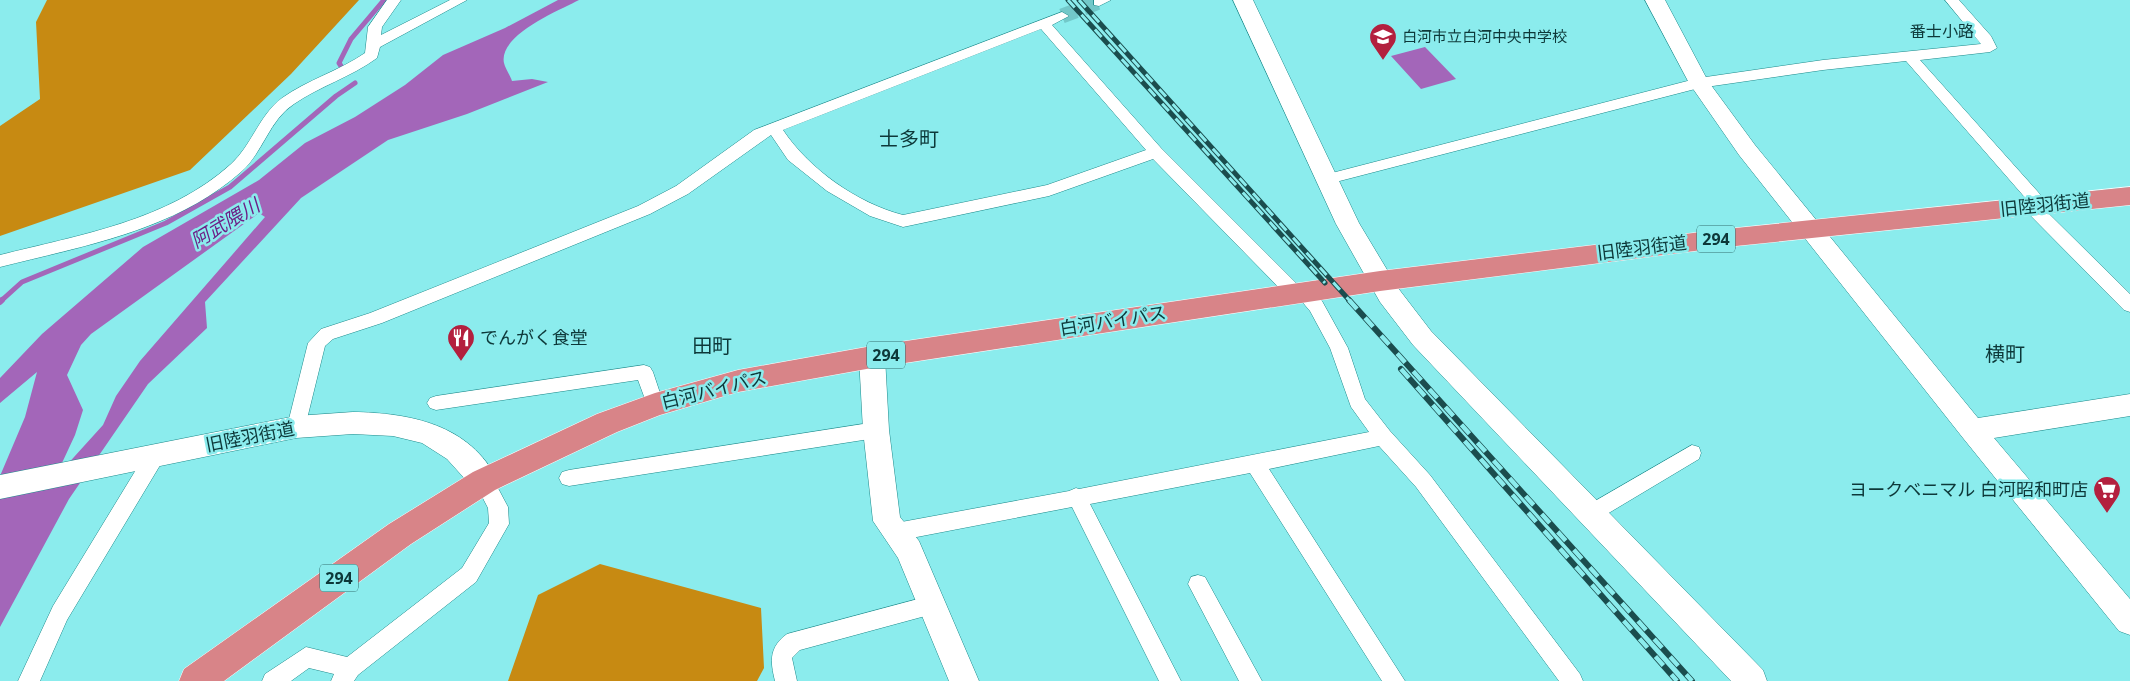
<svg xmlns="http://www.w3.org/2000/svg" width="2130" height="681" font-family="'Noto Sans','Noto Sans JP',sans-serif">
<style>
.forest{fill:#c78a12}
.water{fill:#a366b9;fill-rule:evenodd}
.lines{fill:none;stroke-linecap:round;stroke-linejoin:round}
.stream-far1{stroke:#a366b9;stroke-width:5}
.stream{stroke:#a366b9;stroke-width:6}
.street-tunnel{stroke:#72c8c9;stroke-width:15;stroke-dasharray:15 8;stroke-linecap:butt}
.street-casing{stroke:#1d8a8b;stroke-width:1}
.secondary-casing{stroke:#1d8a8b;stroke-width:1}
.highway-casing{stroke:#fff;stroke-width:1}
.street{fill:#fff;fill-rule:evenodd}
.secondary{fill:#fff;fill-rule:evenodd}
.highway{fill:#d88488;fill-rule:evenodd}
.rail-far1-casing{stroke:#1b4d4e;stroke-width:5}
.rail-casing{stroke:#1b4d4e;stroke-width:6}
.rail-far1{stroke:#8beced;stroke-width:3;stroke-dasharray:10;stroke-linecap:butt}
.rail{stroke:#8beced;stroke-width:4.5;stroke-dasharray:12;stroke-linecap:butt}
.labels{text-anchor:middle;stroke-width:5;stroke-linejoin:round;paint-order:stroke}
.far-poi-label{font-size:15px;fill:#0d3839;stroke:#8beced;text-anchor:start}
.far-quarter-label{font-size:16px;fill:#0d3839;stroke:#8beced}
.shield{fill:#8beced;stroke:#336e6f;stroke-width:1}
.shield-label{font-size:16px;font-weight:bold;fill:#0d3839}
.street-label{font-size:18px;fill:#0d3839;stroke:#8beced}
.poi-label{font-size:18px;fill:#0d3839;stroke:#8beced;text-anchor:start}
.water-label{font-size:19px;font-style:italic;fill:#6d1f86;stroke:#8beced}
.quarter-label{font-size:20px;fill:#0d3839;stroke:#8beced}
</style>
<rect width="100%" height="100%" fill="#8beced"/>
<!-- forest -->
<path class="forest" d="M47,0h312l-68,74 -101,96 -190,66v-110l40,-27 -4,-77z
M600,564l161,44 3,60 -7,13h-249l30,-86z"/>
<!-- water -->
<path class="water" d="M558,0h21c-19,10 -81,35 -75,63 1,5 6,12 8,18l20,-2 16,3 -81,32 -79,26 -87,58 -96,104 2,26 -59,56 -79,115 -69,128v-151l25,-59 12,-45 -37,31v-25l42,-44 101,-87 116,-67 46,-37 50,-26 50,-32 38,-30 62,-27zM259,213l6,4 -125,144 -24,35 -13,29 -48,53 20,-43 8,-25 -16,-35 14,-30 10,-11z
M1425,47l31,32 -35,10 -30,-33z"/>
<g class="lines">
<!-- stream-far1 -->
<path class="stream-far1" d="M341,66l-2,-3 12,-24 33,-39
M1,301l21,-19 144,-59 64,-36 106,-91 19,-13"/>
<!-- stream -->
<path class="stream" d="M0,302l2,-2"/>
<!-- street-tunnel -->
<path class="street-tunnel" d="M1062,16l37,-14"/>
<defs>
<path id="street" d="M387,0h14l-19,27 -1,8 69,-35h17l-87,47 -3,11c-26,19 -57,28 -83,46 -25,16 -31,49 -53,68 -67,59 -158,74 -241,95v-12c79,-20 168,-34 231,-91 21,-19 28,-49 51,-66 25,-18 57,-27 83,-45l3,-26z
M1094,0h17l-12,6 -5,-1z
M1945,0h14l32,36 6,12 -7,4 -70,8 127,142 2,4 -4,4 85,84v18l-6,-2 -99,-100 -2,-4 5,-5 -122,-140 -83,9 -124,18 -371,96 -6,-1 -2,-4 2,-4 6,-1 371,-96 124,-18 158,-16z
M1062,12l7,4 -17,9 109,123 139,139h10l12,14 26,47 17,51 25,32 40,44 150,199 3,7h-24l-143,-194 -37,-41 -110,23 136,212h-23l-132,-208 -160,31 91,177h-22l-87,-174 -176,34 -7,-3 -3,-6 3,-6 7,-3 173,-32 7,-3 3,1 290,-57 -18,-25 -21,-59 -20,-37 -11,-13h-10l-136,-139 -104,37 -146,31 -33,-11 -43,-25 -39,-31 -17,-25 -83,59 -38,20 -268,109 -49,16 -8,7 -20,81 -2,5 -7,3 -7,-3 -2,-5 21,-84 13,-14 49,-16 268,-107 38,-20 78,-56zM1041,29l105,121 -99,35 -144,30c-46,-12 -94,-46 -120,-85z
M644,365l6,2 3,5 11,33 -3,5 -6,3 -6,-3 -11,-30 -202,30 -6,-2 -3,-5 3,-5 6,-2z
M876,422l7,3 2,5 -2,5 -7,3 -307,48 -7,-2 -3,-6 3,-6 7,-2z
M1692,445l7,2 2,6 -2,6 -102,61 -7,3 -7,-3 -3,-6 3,-6z
M155,448l7,2 2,6 -2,6 -95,158 -27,61h-22l35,-75 95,-156z
M484,473l7,2 17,32 1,17 -33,58 -118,93 -4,6h-23l3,-7 -25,-6 -18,13h-29l3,-7 41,-27 41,10 115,-89 27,-45 -1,-15 -14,-27 3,-6z
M1198,575l7,2 57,104h-23l-51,-97 3,-7z
M933,595l7,3 3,7 -3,7 -140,38 -8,8 5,23h-22c-5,-20 -6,-34 12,-47z"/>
<path id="secondary" d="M1233,0h20l106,223 39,65 33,43 332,339 4,11h-36l-318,-336 -33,-43 -44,-78z
M1645,0h20l43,81 47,64 223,273 152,-24v22l-136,22 136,161v36l-11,-4 -156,-193 -224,-283 -50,-72z
M872,347l9,3 4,7 4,73 11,87 19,24 60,140h-30l-51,-123 -25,-37 -10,-91 -4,-73 4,-7z
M353,412c57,1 117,12 145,69l-4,8 -10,4 -10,-4 -27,-30 -25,-16 -29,-7 -40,-2 -57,4 -296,61v-24l296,-59z"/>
<path id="highway" d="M2130,187v18l-404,42 -346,44 -508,77 -134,24 -78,23 -43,17 -122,58 -84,54 -187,137h-45l5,-12 205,-145 84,-52 124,-58 58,-21 83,-23 134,-24 508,-75 346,-42z"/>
</defs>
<!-- street casing -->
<use href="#street" class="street-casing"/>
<!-- secondary casing -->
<use href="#secondary" class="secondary-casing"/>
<!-- highway casing -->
<use href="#highway" class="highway-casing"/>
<!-- street -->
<use href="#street" class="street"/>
<!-- secondary -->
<use href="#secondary" class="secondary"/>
<!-- highway -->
<use href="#highway" class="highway"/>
<defs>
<path id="rail-far1" d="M1068,0l257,283
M1079,0l271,301"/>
<path id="rail" d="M1349,300l343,381
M1401,369l276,312"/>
</defs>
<!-- rail-far1 casing -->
<use href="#rail-far1" class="rail-far1-casing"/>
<!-- rail casing -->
<use href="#rail" class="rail-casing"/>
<!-- rail-far1 -->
<use href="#rail-far1" class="rail-far1"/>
<!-- rail -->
<use href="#rail" class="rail"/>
</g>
<!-- icons -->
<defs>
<symbol id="school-pin" viewBox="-11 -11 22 30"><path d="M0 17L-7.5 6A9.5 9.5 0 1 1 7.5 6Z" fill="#b3203e" stroke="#8beced"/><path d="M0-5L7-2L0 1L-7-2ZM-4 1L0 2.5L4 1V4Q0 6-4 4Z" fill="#fff"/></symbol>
<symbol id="restaurant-pin" viewBox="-11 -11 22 30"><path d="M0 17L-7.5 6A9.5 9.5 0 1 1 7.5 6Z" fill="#b3203e" stroke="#8beced"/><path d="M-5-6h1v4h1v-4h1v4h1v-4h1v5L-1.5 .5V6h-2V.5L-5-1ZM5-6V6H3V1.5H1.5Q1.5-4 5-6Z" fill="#fff"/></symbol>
<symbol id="supermarket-pin" viewBox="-11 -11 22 30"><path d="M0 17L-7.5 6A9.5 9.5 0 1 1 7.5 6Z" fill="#b3203e" stroke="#8beced"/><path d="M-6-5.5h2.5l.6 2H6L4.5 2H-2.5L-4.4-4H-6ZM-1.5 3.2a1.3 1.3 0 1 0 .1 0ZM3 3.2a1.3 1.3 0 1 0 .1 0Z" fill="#fff"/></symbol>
</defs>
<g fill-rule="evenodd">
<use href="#school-pin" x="1367" y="21" width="32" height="43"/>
<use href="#restaurant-pin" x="445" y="322" width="32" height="43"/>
<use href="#supermarket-pin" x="2091" y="474" width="32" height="43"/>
</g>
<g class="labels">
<!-- far-poi labels -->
<g class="far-poi-label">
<text x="1402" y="42">白河市立白河中央中学校</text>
</g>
<!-- far-quarter labels -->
<g class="far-quarter-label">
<text x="1942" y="37">番士小路</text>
</g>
<!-- shield labels -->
<g class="shield">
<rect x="1697" y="225.5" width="38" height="27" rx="4"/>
<rect x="867" y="341.5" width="38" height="27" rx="4"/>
<rect x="320" y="564.5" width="38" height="27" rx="4"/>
</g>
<g class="shield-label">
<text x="1716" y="245">294</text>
<text x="886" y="361">294</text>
<text x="339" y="584">294</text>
</g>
<!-- street labels -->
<g class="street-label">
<text transform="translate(2045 205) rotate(-6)" y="6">旧陸羽街道</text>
<text transform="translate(1642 248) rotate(-7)" y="6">旧陸羽街道</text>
<text transform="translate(1113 321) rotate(-9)" y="6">白河バイパス</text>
<text transform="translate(714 390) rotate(-14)" y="6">白河バイパス</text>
<text transform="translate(250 437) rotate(-11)" y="6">旧陸羽街道</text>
</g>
<!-- poi labels -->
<g class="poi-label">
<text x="480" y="344">でんがく食堂</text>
<text x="2088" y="496" text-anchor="end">ヨークベニマル 白河昭和町店</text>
</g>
<!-- water labels -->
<g class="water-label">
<text transform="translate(225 223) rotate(-31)" y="7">阿武隈川</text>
</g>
<!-- quarter labels -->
<g class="quarter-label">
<text x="909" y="146">士多町</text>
<text x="712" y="353">田町</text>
<text x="2005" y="361">横町</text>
</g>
</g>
</svg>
